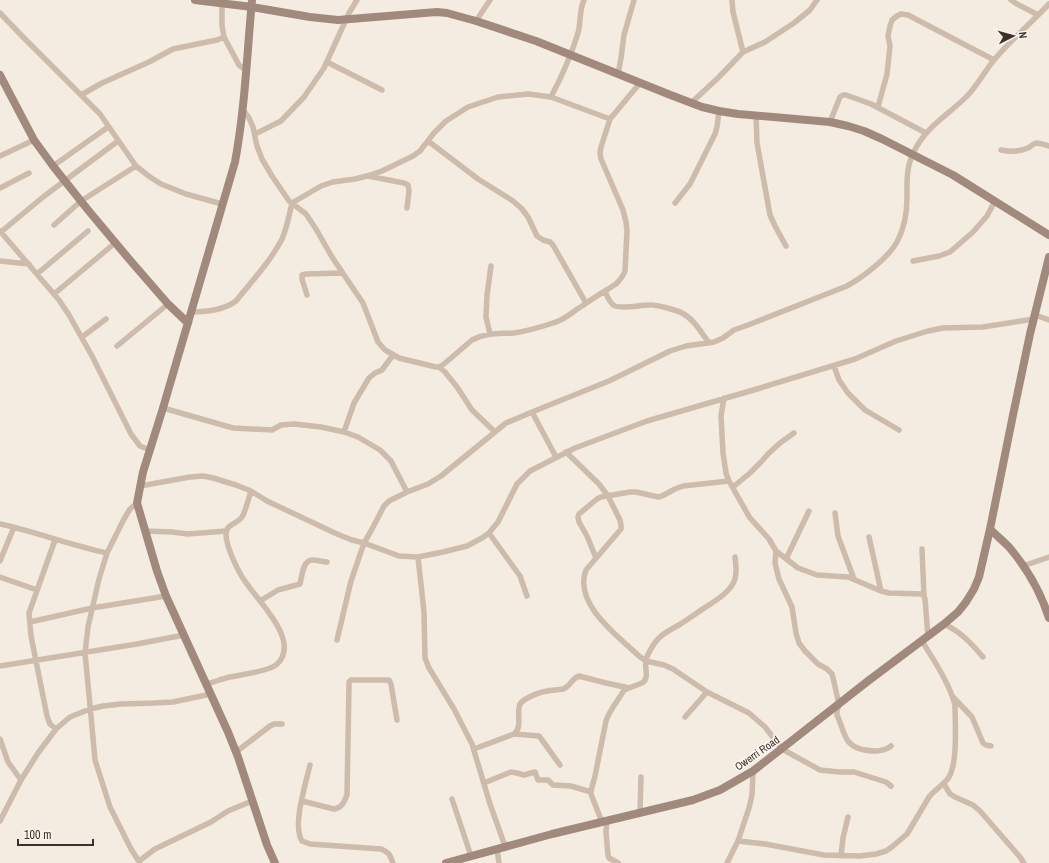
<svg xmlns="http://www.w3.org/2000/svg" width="1049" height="863" font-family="'Archivo Narrow',sans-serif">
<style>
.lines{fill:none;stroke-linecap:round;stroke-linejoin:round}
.street{stroke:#cdbbac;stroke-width:5.5}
.secondary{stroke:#a18a7d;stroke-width:8}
.labels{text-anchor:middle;stroke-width:3.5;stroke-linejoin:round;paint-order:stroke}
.street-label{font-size:11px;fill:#3b302b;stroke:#fbf5ee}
</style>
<rect width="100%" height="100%" fill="#f4ebe1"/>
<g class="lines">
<!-- street -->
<path class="street" d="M732,0l1,12 10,40
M1011,0l6,4 21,11
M222,3v23l2,11 15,28 8,6
M0,13l23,24 77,77 36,52 14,11 11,7 25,10 36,10
M476,21l14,-21
M327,62l55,28
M618,74l3,-16 3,-23 10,-35
M81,95l21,-12 47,-21 24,-13 44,-9 7,-3
M551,97c11,-21 20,-41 27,-64 3,-10 1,-23 6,-33
M691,103l28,-26 24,-25 22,-10 29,-19 16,-13 7,-10
M878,107l9,-33 3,-28 -2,-10 2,-10 2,-6 5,-4 4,-2 7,1 86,45
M243,110l6,8 4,9 4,19 5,13 10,17 17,25 17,13 10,15 16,28 31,46 15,39 7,8 14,8 37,9h3l5,-3 28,-24c15,-8 27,-6 42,-7 13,-2 27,-6 39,-10 12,-3 19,-11 29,-17 11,-8 23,-15 34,-22 4,-4 7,-7 9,-13l2,-40 -1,-9 -3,-12 -22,-51 -1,-6 1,-6 9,-28 30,-36
M756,115l1,28 13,72 5,11 11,20
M830,122l10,-25 3,-2h3l25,9 55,29
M255,134l26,-13 23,-24 20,-29 25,-55 8,-13
M428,141l50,38 35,22 9,8 6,8 9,19 6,4 7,2 3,3 33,58
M1001,150c9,2 18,2 27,-2 2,-1 5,-4 8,-5 4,0 9,2 13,3
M0,156l34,-16
M53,166l55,-39
M368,176l36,7 4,2 1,6 -2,17
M0,188l29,-15
M675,203l15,-19 25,-50 2,-7 2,-16
M54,225l27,-24 55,-35
M0,231l59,69 10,15 23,41 39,78 9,12 10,4
M1,232l42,-35 75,-56
M0,261l29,3
M913,261l26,-5 11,-4 23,-20 14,-16 8,-15
M37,274l51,-43
M605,291c2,5 5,13 10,15 9,3 25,-1 34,-1 6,-1 27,5 33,8 12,6 19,19 27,30
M54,294l61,-51
M307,295l-5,-16v-4l4,-1 36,-1
M191,312c15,0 33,-2 45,-11 16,-20 34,-39 46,-62 5,-11 7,-24 10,-36l29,-17 12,-4 22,-3 12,-3 15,-5 31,-15 7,-5 14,-18 12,-12 22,-14 30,-10 30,-3 23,3 59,22
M1035,315l14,5
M490,334l-4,-17 1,-22 4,-29
M82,337l24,-18
M117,346l51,-42
M834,366l5,14 9,13 17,17 34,20
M439,367l6,5 12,15 15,23 23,22
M724,398l-3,18 2,37 3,20 3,8 18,32 3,5 19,21 7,12 22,17 19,7 31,2 33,14 8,2 32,1 3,2 1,3 3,37
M163,408l70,20 39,2 9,-5 13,-1 27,3 23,5 14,5 22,13 11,11 16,31
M532,412l24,45
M344,432l10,-29 15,-25 6,-5 7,-3 11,-15
M566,452l33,32 9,12 12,24 1,5v4l-35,41c-13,34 32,66 53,86l7,5 18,4 9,4 34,23 42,21 16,14 17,22 38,21 19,2h15l32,10 5,4
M140,486l50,-9 13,-1 10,2 23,7 15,6 16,10 70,33 15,6 12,3 35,13 19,1 25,-5 24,-6 15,-8 7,-5 9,-11 19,-38 13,-13 45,-23 72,-27 110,-32 98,-30 41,-18 32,-10 15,-3 40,-1 51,-8
M733,487l17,-14 11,-11 7,-8 12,-11 14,-10
M137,503l-7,6 -6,10 -17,34 -8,26 -11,48 -3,26 6,63 4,44 15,47 21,42 9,14
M835,513l3,23 16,43
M0,524c36,8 70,21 107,29
M145,531l27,1 16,2 38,-3
M489,533l31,43 7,20
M869,537l12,54
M55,540l-26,73 2,23 16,80 3,8 6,5
M922,549l2,47
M776,551l-1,12 4,16 13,28 4,26 3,10 6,8 13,13 9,5 5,5 2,8 5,23 -2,6v4c4,8 6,19 11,26 6,8 19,10 29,10 6,-1 10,-1 14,-5
M418,557l6,55 1,46 4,10 25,41 18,35 18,60 15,42
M596,558l-9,-22 -8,-14 -1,-5 1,-3 18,-15 4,-2 29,-5h6l22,5 4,-1 13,-7 8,-3 46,-5
M786,559l23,-48
M0,561l14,-34
M1023,566l26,-9
M0,577l37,13
M260,601l18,-11 22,-6c2,-8 3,-25 13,-24 5,0 9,2 14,2
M30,622l62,-14 74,-12
M944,624c17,8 27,19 39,33
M337,640l14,-59 13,-38 7,-12 13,-25 5,-5 18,-9 21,-8 13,-8 65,-53 26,-11 77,-31 61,-30 16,-5 28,-4 9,-4 11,-8 14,-5 99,-39c16,-9 41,-28 50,-44 7,-13 10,-29 10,-44 0,-14 -1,-31 6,-44 4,-10 12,-20 19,-27 12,-12 26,-21 37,-33 9,-10 16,-23 25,-34 17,-20 37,-37 55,-56
M0,666l137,-22 47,-9
M206,684c8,-2 16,-5 24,-7 10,-2 39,-6 46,-12 26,-22 -16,-62 -29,-81 -8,-10 -21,-37 -21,-50 0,-10 11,-10 16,-17 3,-4 7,-20 9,-26
M953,697l19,20 11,26 3,2 5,1
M685,717l22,-25
M514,734c9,-7 2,-21 6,-30 4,-6 20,-12 27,-13 5,-1 11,-1 16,-2 7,-2 9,-11 16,-13l27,7 23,5
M0,739l8,23 13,18
M474,749l40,-15 25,2 3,4 18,25
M236,752l34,-26 4,-2h8
M310,765c-4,18 -18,60 -8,76l8,3 71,5c8,3 9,6 12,14
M484,783l22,-9 5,-2 6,1 7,2 11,-3 3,8h10l5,5 18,1 20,6
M944,784l6,10 5,3 18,8 7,6 40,46 4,6
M452,799l19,57
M302,801l32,8c8,-1 10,-7 13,-14l2,-110v-3l2,-2h38l2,4 6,36
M640,812l1,-35
M607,820l-1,12 2,23 1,3 9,5
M0,821l21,-41 17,-27 18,-24 14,-12 20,-8 13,-3 18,-2 33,-1 19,-1 38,-8
M602,822l-11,-28v-3l4,-15 11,-55c4,-12 12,-20 18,-31l18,-7c8,-5 2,-15 4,-23 1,-5 8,-17 12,-21 5,-6 14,-10 21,-14 5,-3 10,-7 15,-10 13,-10 36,-20 41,-36 2,-7 1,-15 0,-22
M738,841l27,3 59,11 36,1 16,-2 10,-3 7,-5 14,-12 22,-37c6,-8 15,-12 20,-20 9,-15 6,-54 6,-72 -6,-23 -21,-44 -33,-64
M497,849l2,14
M841,856l2,-18 5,-21
M139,861l16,-12 56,-27 17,-11 24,-10
M727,863l11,-22 11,-33 3,-13 1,-24"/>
<!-- secondary -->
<path class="secondary" d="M195,0l57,7 58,10 28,3 99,-8 10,1 29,8 60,20 132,53 34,13 17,4 19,3 92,8 18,4 16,5 18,8 71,36 96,60
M252,0c-5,54 -7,108 -17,162l-72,246 -20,64 -6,31 20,68 9,25 62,136 10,25 29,88 8,18
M0,75l34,65 19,26 35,44 41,49 39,45 20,19
M990,529c6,6 13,12 19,18 17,20 32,46 40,71
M446,863l106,-29 141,-34 27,-10 33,-19 115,-90 76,-57 14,-12 8,-10 8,-13 5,-12 11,-48 23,-114 17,-81 19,-77"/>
</g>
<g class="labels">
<!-- street labels -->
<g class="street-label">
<text transform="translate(757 753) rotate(-35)" y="4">Owerri Road</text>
</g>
</g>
<!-- north arrow -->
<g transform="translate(1013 36) rotate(84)" stroke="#fbf5ee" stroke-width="3" paint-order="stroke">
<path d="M0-3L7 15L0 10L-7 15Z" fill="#3b302b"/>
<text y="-6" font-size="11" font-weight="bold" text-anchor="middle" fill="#3b302b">N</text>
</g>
<!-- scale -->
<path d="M18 839v6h75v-6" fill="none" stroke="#3b302b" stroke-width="2"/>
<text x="24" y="839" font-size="12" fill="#3b302b" stroke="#fbf5ee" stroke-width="3" paint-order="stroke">100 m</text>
</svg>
